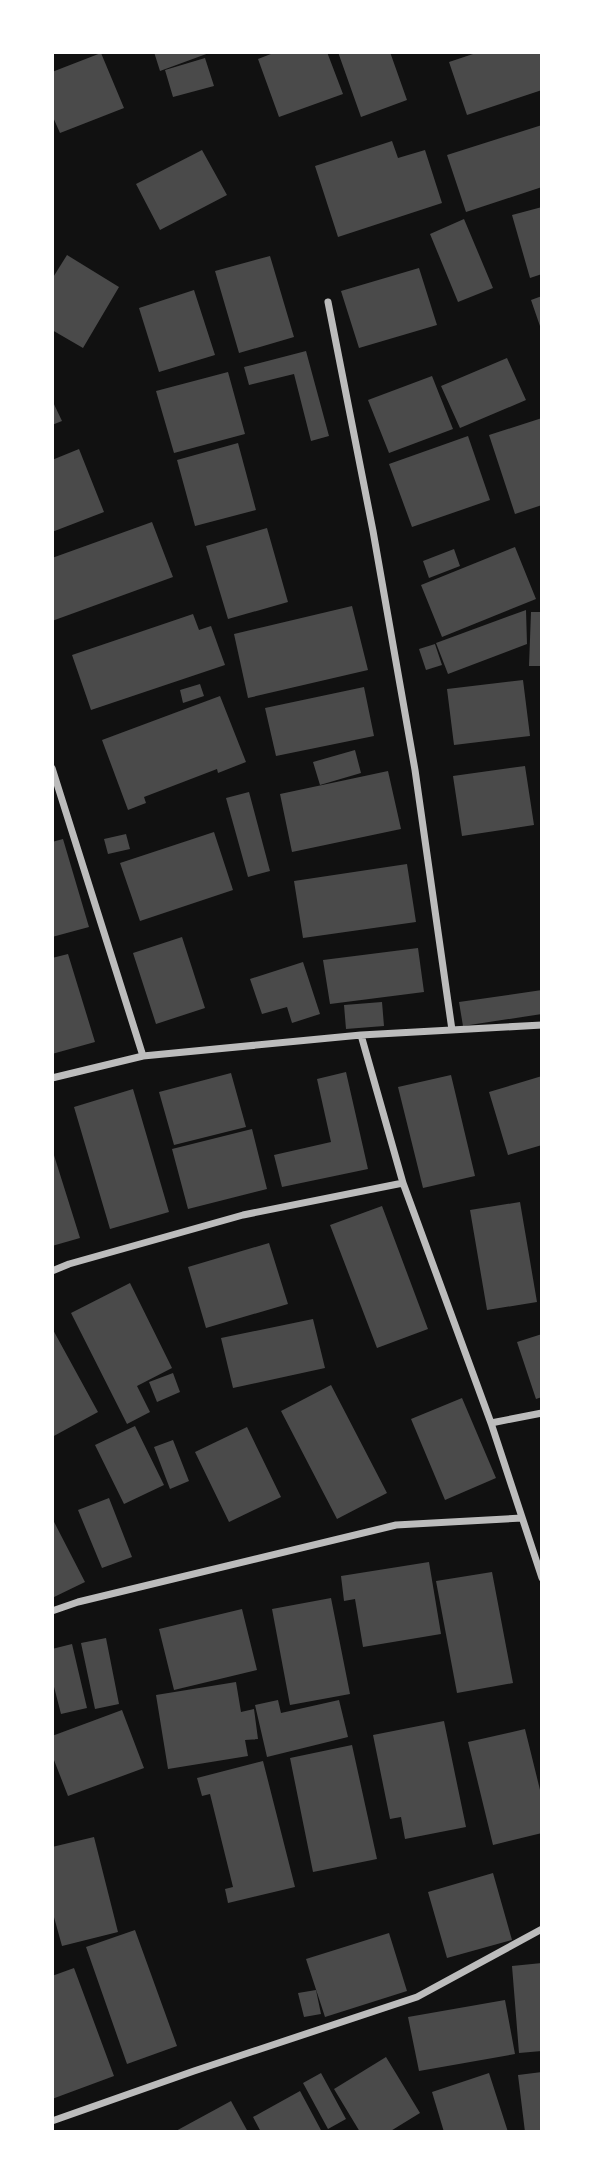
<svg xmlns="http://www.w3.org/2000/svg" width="594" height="2184" font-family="'Titillium Web',sans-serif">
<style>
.building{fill:#4a4a4a}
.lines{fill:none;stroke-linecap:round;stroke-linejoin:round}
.minor{stroke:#bcbcbc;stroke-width:7}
</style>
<rect width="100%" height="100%" fill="#111"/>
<!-- building -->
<path class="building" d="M154,52h55v1l-49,18z
M276,52h51l16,42 -64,23 -21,-58z
M338,52h52l17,48 -46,17z
M479,52h63v38l-75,25 -18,-53z
M101,53l23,55 -64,25 -8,-18v-43z
M205,58l9,28 -41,11 -8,-27z
M542,125v62l-76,25 -19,-57z
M392,141l6,17 27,-8 17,53 -104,34 -23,-71z
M202,150l25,45 -67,35 -24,-46z
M542,207v67l-12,4 -18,-63z
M464,219l29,69 -35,14 -28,-68z
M67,255l52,32 -36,61 -31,-18v-51z
M270,256l24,81 -55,16 -24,-82z
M419,268l18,57 -78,23 -18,-57z
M194,290l21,65 -56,17 -20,-64z
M542,296v33h-1l-10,-29z
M306,351l23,85 -18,5 -17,-67 -45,11 -5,-18z
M507,358l19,42 -66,28 -19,-42z
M228,372l17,62 -71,19 -18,-62z
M432,376l21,53 -64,24 -21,-53z
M52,400l10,21 -10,4z
M542,418v87l-27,9 -26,-79z
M468,436l22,64 -78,27 -23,-63z
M238,443l18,67 -61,16 -18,-66z
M79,449l25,63 -52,20v-72z
M152,522l21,55 -121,44v-63z
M267,528l21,74 -60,17 -22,-73z
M515,547l21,52 -94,38 -21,-52z
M454,549l6,17 -31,12 -6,-17z
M352,606l16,64 -120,28 -14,-64z
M526,610l1,34 -79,30 -12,-31z
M531,612h11v54h-13z
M193,614l6,16 12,-4 14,39 -134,45 -19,-55z
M435,644l7,21 -16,5 -7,-21z
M523,680l7,56 -76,9 -7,-56z
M200,684l4,12 -21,7 -3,-13z
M364,687l10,49 -98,20 -11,-48z
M220,696l26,66 -28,11 -1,-4 -73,28 2,6 -18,7 -26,-70z
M355,750l6,23 -41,12 -7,-23z
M525,766l9,59 -72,11 -9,-60z
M388,771l13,58 -109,23 -12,-58z
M249,792l21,79 -22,6 -22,-79z
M214,832l19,58 -93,31 -20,-58z
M126,834l4,15 -22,5 -4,-15z
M63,839l26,88 -37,10v-95z
M407,864l9,58 -113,16 -9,-57z
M182,937l23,71 -49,16 -23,-71z
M418,948l6,44 -94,12 -7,-44z
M68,954l27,88 -43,12v-96z
M303,962l17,52 -28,9 -5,-16 -25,7 -12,-35z
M542,990v24l-79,12 -4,-24z
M382,1002l2,24 -38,3 -2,-24z
M346,1072l22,97 -86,18 -8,-32 57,-13 -14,-63z
M231,1073l15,54 -72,18 -15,-53z
M451,1075l24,101 -52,12 -25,-101z
M542,1076v69l-34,10 -19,-63z
M133,1089l36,123 -59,17 -36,-122z
M252,1129l15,60 -79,20 -16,-60z
M53,1152l27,86 -28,8v-93z
M520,1202l17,100 -50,8 -17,-100z
M382,1206l46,123 -51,19 -47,-123z
M269,1243l19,61 -82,24 -18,-61z
M130,1283l42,85 -35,18 13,26 -23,12 -56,-111z
M313,1319l12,49 -92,20 -12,-50z
M52,1328l46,84 -46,25z
M542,1334v63l-6,2 -19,-57z
M173,1373l7,19 -23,10 -8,-20z
M331,1385l56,108 -50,26 -56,-108z
M462,1398l34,80 -51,22 -34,-81z
M135,1426l29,59 -40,19 -29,-59z
M247,1427l34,70 -52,25 -34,-70z
M173,1440l16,41 -19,8 -16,-42z
M109,1498l23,59 -30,11 -24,-58z
M52,1518l33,64 -33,16z
M429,1562l12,72 -78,13 -8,-48 -11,2 -3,-25z
M492,1572l21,111 -56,10 -21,-112z
M331,1598l19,96 -60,11 -18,-96z
M242,1609l15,61 -83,20 -15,-61z
M106,1638l13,66 -24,5 -14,-66z
M72,1644l15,64 -26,6 -9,-35v-30z
M236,1682l5,30 13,-3 4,30 -13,1 3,16 -80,13 -12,-74z
M278,1700l3,13 58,-13 9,37 -81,20 -12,-52z
M122,1710l22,58 -76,28 -16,-41v-19z
M444,1721l22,106 -61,12 -4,-22 -11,2 -17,-84z
M525,1729l17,69v35l-49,12 -25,-103z
M352,1745l25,114 -64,13 -23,-114z
M263,1761l32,126 -67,16 -3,-14 8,-2 -23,-93 -8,2 -5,-18z
M94,1837l24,95 -56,14 -10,-36v-63z
M493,1873l19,67 -65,18 -19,-66z
M135,1930l42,116 -50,18 -41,-117z
M389,1933l18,58 -82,26 -19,-58z
M542,1963v88l-23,2 -7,-87z
M74,1968l40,108 -62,23v-123z
M316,1990l5,24 -17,3 -6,-24z
M505,2000l10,54 -96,17 -11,-54z
M386,2057l34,56 -31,19h-29l-26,-43z
M542,2072v60h-17l-7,-57z
M321,2073l25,46 -18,10 -25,-46z
M489,2073l19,59h-64l-12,-40z
M300,2091l22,41h-61l-8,-15z
M231,2101l17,31h-74z"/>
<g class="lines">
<!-- minor -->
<path class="minor" d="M328,302l45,229 42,239 37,260
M52,768l91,288
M361,1035l42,148 88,240 51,155
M52,1078l91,-22 218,-21 181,-10
M52,1271l17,-7 174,-49 160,-32
M491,1423l51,-10
M52,1611l26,-9 318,-77 126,-7
M52,2121l142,-50 223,-74 125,-68"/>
</g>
<!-- border -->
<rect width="594" height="2184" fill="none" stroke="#ffffff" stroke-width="108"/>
</svg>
